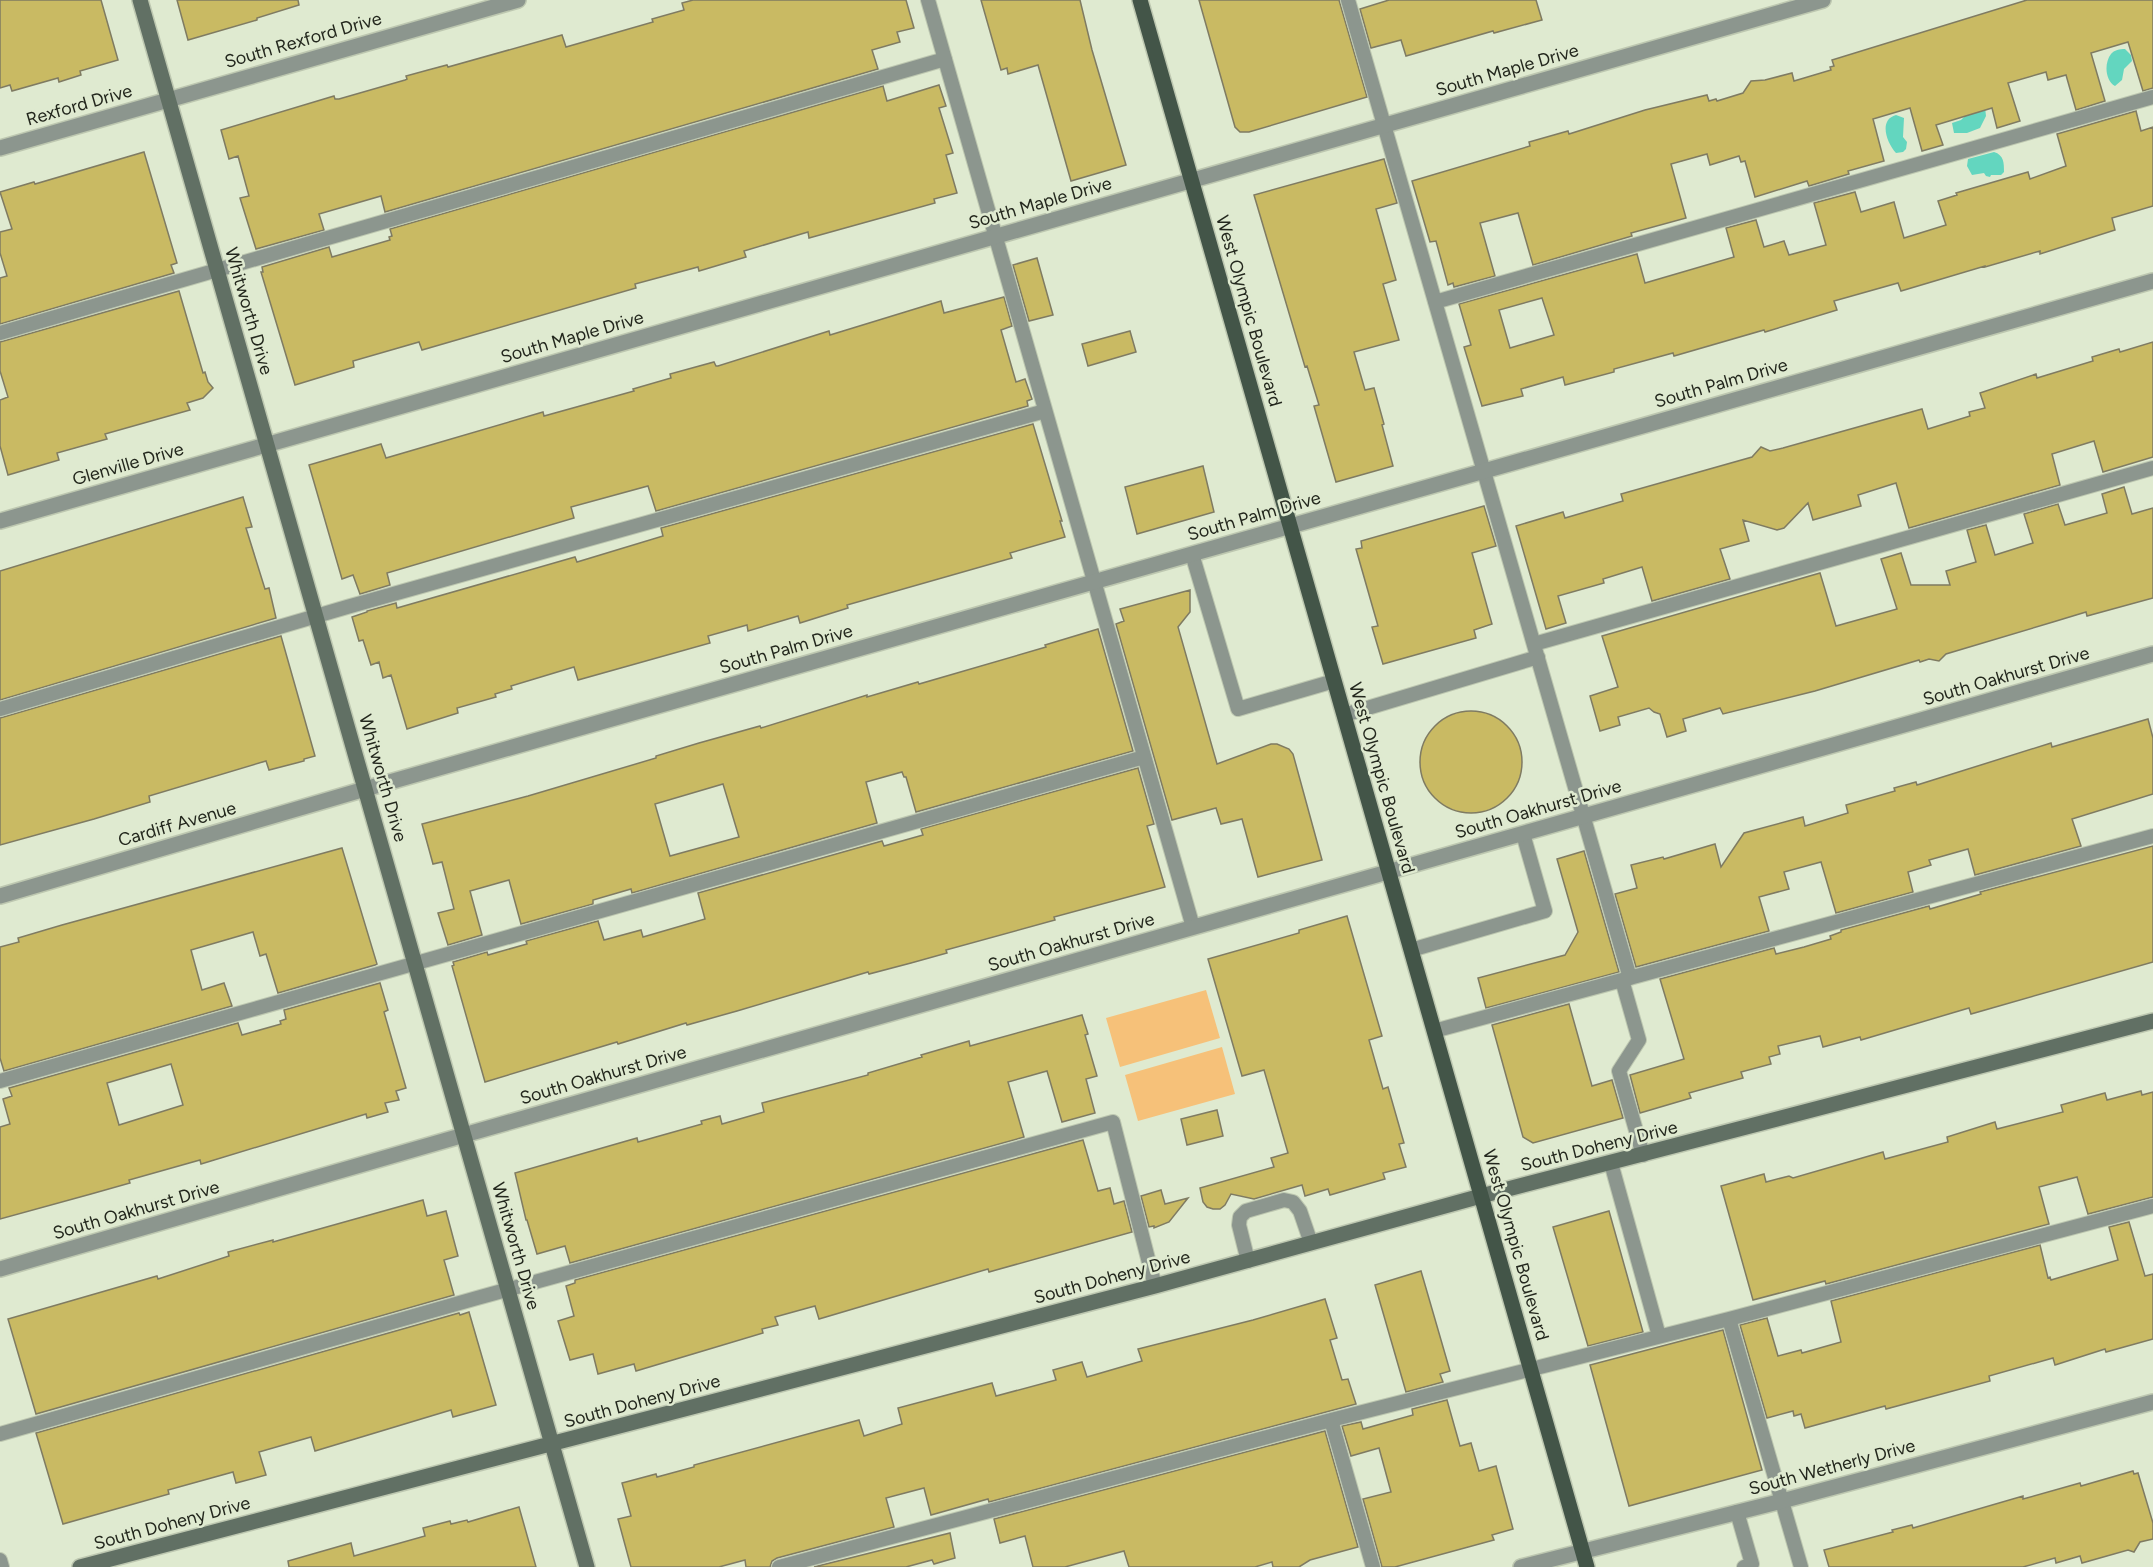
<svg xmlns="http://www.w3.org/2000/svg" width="2153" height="1567" font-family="Figtree,sans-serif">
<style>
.green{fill:#f6c179}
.water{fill:#63d6bf}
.building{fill:#c9ba63;stroke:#7f7b62;stroke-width:1.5;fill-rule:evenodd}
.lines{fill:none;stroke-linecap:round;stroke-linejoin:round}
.lane-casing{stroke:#bdc7b0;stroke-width:16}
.street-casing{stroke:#bdc7b0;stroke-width:18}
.secondary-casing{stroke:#bdc7b0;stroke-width:18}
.primary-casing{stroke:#bdc7b0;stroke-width:18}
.lane{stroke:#8c968e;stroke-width:14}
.street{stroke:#8c968e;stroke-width:15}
.secondary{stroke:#617064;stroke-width:15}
.primary{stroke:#435548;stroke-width:15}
.labels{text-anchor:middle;stroke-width:5;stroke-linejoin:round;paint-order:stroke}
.street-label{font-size:18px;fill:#23271d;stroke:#dfead0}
</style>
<rect width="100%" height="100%" fill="#dfead0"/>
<!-- green -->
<path class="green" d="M1206,990l14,48 -100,29 -14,-49z
M1222,1047l13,47 -97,27 -13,-46z"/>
<!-- water -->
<path class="water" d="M2125,49l6,6 1,6 -8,8 -2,11 -7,6c-10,-6 -11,-23 -4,-32 3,-4 9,-5 14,-5z
M1985,107l1,9 -6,12 -13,5h-13l-2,-10 9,-3 8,-8z
M1896,115l8,3 -1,19 4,5 -1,7 -3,3 -7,1c-9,-10 -18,-33 0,-38z
M1994,152c10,3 10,11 10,20l-3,3h-10l-1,2 -4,-1 -2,-3 -12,2 -5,-9 1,-7z"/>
<!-- building -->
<path class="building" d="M0,0h101l17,60 -38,11 1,4 -22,7 -1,-4 -46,13 -2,-6 -10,3z
M177,0h121l1,5 -42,13v2l-69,20z
M693,0h213l8,28 -17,4 3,10 -28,8 6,19 -493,143 -4,-16 -62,18 5,16 -68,19 -16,-51 9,-2 -11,-40 -9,3 -8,-29 113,-34 1,3h4l66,-19 2,-1 -1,-3 22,-6 19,-5 1,2 114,-32 4,12 87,-25 -1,-3 32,-9 -2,-7z
M981,0h99l12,50 34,115 -55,16 -33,-116 -30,9 -1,-6 -6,2z
M1199,0h140l28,97 -118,35h-9l-5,-5z
M1389,0h147l6,20 -48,13 -1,-2 -87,25 -5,-16 -30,8 -11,-39z
M2027,0h126v88l-10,3 -15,-49 -37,11 14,48 -29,9 -10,-35 -18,5 -2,-8 -38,11 12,38 -23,7 -5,-20 -56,17 7,20 -21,6 -12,-43 -37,11 11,42 -36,10 1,3 -40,12 -2,-5 -52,16 -10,-36 -4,1 -2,-6 -29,9 -3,-11 -36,10 15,54 -55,15 1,3 -99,29 -15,-52 -38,10 15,53 -41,11 -1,-4 -5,2 -12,-44 -6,1 -18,-61 118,-35 -1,-4 39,-11 1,3 76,-24 62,-15 2,6 7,-2 1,2 26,-8 8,-12 14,-1 27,-7 2,8 37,-11 -1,-3 4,-1 -2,-6z
M939,85l7,21 -7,2 14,45 -7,2 11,38 -23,6 1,4 -126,35 -1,-6 -64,19 2,6 -47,14 -1,-4 -63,17 1,4 -214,62 -3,-8 -66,19 1,6 -59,18 -34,-113h2l-1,-5 67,-20 3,10 58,-17 -1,-3 3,-1 -2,-7 493,-143 4,15z
M2136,111l5,20 12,-4v79l-41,12 3,12 -75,24v-3l-55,16v-1l-84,25 -3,-8 -64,18 3,9 -72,22 -1,-2 -90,26 -1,-3 -59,16v3l-49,13 -2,-8 -42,12 2,7 -41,10 -18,-59 7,-2 -12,-41 178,-50 8,29 89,-26 -8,-29 30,-8 8,27 20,-6 5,14 37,-10 -12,-42 41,-11 6,20 33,-10 10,36 42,-13 -8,-24 19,-6 -1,-2 72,-21 2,7 36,-13 -9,-32zM1542,298l12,37 -44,13 -11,-38z
M144,152l33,111 -6,2 3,8 -174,51v-46l7,-2 -7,-23v-21l12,-3 -12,-37 34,-10 1,2z
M1384,159l13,44 -21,6 20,71 -13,4 16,56 -45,12 11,38 9,-2 10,36 -2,1 11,41 -57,16 -22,-76 5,-1 -12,-39 -2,1 -51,-172z
M1037,258l16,57 -24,6 -16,-56z
M179,291l24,82 2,-1 3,10 5,6 -10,10 -16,5 3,7 -85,24 2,5 -50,14 2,7 -51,15 -8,-29v-46l8,-3 -8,-26v-29z
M1004,297l8,29 -11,4 15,52 9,-3 7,20 -5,2 1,5 -372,105 -8,-25 -77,21 3,11 -187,55 3,12 -30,9 -7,-19 -11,4 -33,-114 72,-21 5,14 157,-46 1,4 90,-25 -1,-2 38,-11 -1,-4 44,-12 2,4h2l111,-35 1,4 111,-34 3,12z
M1130,331l6,21 -48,14 -6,-22z
M2153,342v115l-50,15 -9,-31 -42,13 8,31 -151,43 -13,-45 -38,12 3,11 -48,14 -5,-17 -24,25 -7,2 -34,-10 6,21 -29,8 10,30 -78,22 -10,-34 -39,12 1,4 -46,13 8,27 -20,6 -30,-103 47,-14 2,6 58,-17 -2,-7 131,-37 9,-10 9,4 13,-3 139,-39 6,20 42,-13 -1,-4 16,-4 -5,-15 56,-19 1,4 56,-17 -1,-4 27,-8 1,3z
M1033,424l29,97h-2l5,16 -55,16 2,5 -165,47 1,3 -48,15 -2,-7 -50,15 -1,-6 -39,11 2,7 -132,37 -4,-13 -63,19 1,3 -17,5 1,3 -39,11 1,5 -51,16 -16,-54 -8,3 -4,-16 -8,3 -8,-25 -4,1 -7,-24 15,-5v-1l29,-8 1,5 178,-51 2,5 86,-26 -2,-8z
M1203,466l11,46 -77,22 -12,-47z
M2124,487l8,27 21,-6v90l-66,18 -1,-4 -33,10 -107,32 -7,7 -10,-2 -9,3 -1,-2 -104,31 -92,23 -3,-6 -37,11 3,12 -19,6 -7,-23 -6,-2 -5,-4 -31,9 2,8 -20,6 -10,-35 28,-9 -16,-51 218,-63 16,53 61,-17 -16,-50 20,-6 10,32h39l-4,-14 30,-9 -9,-32 19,-5 9,30 38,-12 -9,-29 34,-10 7,21 42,-12 -5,-19z
M243,497l9,30 -6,1 19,61 4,-1 7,30 -276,82v-129z
M1484,506l12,40 -24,7 20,71 -18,6 2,8 -93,26 -11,-37 6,-1 -22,-77 6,-1 -1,-7z
M1190,590v22l-12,15 39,137 54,-20h6l12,5 4,5 29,106 -64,17 -16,-58 -21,5 -5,-16 -44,12 -56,-196 8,-3 -4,-12z
M1098,629l35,122 -217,61 -10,-35h-2l-2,-5 -36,10 11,41 -245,70 -1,-4 -38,11v4l-72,20 -12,-44 -39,11 12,44 -34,10 -10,-32 16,-4 -12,-47 -9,2 -11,-40 106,-28 128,-38v-2l43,-13 61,-17 1,2 106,-33v2l51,-15 1,2 127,-37 -1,-2zM723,784l16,53 -69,19 -15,-52z
M281,636l34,120 -11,3v2l-35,9 -3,-9 -117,35 1,6 -56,17 -94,26v-127z
M1420 762a51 51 0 1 1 102 0a51 51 0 1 1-102 0Z
M2148,719l5,19v56l-81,25 9,27 -106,29 -7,-26 -39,11 2,5 -23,7 5,20 -77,21 -15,-51 -37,10 5,17 -30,8 10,34 -133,36 -21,-73 22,-6 -6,-23 32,-8 1,2 51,-15 6,23 23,-34 59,-16 2,9 43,-13 -2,-8 49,-14 -1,-3 22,-6 1,3 134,-42 1,4z
M1138,768l16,56 -7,2 18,61 -111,30 1,3 -109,30 1,3 -36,10 -42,11 -1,-2 -131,39 -50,14 -1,-2 -68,21 -1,-2 -132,40 -33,-116 2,-1 -1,-3 34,-10 1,3 39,-11 -1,-3 72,-20 6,19 37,-10 2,7 62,-18 -7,-26 184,-52 2,5 39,-11 -2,-6z
M2153,846v116l-182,52 -2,-6 -108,32 -1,-3 -37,10 -3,-11 -42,10 2,8 -11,3 2,7 -30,8 2,6 -54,15 2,5 -51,15 -10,-38 54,-16 -24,-80 114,-31 2,6 28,-7 27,-8 -1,-3 11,-4v-2l88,-24 1,3 51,-15 -1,-2z
M342,848l35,116 -2,1 -97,28 -12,-39 -6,2 -7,-24 -62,18 11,40 22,-7 8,23 -228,65 -4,-13v-111l19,-5 -1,-4 44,-13z
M1584,851l35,121 -133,36 -8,-30 87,-23 13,-23 -21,-73z
M1347,916l35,120 -13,4 14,49 5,-2 16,56 -5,1 7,23 -23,6 2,6 -55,16 -2,-6 -23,7 -3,-11 -48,14 -23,-5 -6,11 -5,4h-7l-6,-2 -4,-5 -3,-14 74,-21 -3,-9 17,-5 -24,-83 -22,6 -34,-117 91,-26v-3z
M380,983l8,27 -4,2 22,76 -10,3 3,9 -14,3 3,9 -21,6 -1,-4 -165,50 -1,-4 -71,20 1,3 -39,11 -91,25v-92l10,-3 -7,-25 9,-3 -3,-8 229,-65 4,12 39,-11 -1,-3 6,-2 -2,-9zM171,1064l12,41 -64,20 -12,-42z
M1569,1004l23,82 20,-6 11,38 -90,25 -10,-6 -31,-112z
M1082,1015l6,19 -3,1 12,41 -11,3 9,34 -33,9 -15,-51 -39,11 16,55 -454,126 -5,-17 -28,8 -10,-34h-1l-11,-47 122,-35 1,4 64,-18 -1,-3 19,-5 2,8 42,-12 -2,-9 106,-28v-2l54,-16 -1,-2 48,-14 1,5z
M2141,1091l1,4 11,-3v105l-65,17 -11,-37 -38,10 10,37 -223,60 -1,-3 -72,19 -32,-114 43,-12 2,8 23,-6 4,2 90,-26 2,7 63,-17 -1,-5 48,-15 2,7 66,-17 -2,-7 44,-12 2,7z
M1217,1110l6,26 -36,9 -6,-26z
M1083,1140l15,51 12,-3 4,16 10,-3 8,31 -143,40 -1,-3 -169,50 -4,-13 -40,11 3,8 -16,4 1,4 -127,38 -2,-7 -36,10 -5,-20 -23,6 -12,-39 16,-5 -8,-30 9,-3v-3z
M1161,1190l4,14 23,-6 -19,24 -15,6v-2l-5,1 -8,-31z
M423,1200l4,16 19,-5 12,45 -14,4 10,35 -418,119 -28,-95 149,-43 1,3 71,-23 -1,-4 45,-12v2z
M1609,1211l34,121 -55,14 -35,-119z
M2129,1222l16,54 8,-2v65l-47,13 -1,-3 -50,16 -2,-7 -64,18 1,5 -104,28 -1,-3 -80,22 -4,-14 -7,2 -1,-5 -26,7 -27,-93 27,-7 11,38 23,-6 1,3 39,-11 -10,-41 209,-56 8,33 2,-1 1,3 67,-20 -9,-33z
M1421,1271l29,100 -10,3 3,8 -37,10 -31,-107z
M1325,1299l12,39 -7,2 12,40 6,-1 8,25 -367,98 -1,-3 -57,16 -7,-27 -38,10 8,29 -117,31 -5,3 -2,6h-24l-1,-7 -26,7h-88l-13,-48 13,-3 -9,-33 34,-9 1,3 37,-10v-2l165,-45 5,16 38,-12 -4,-16 94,-25 4,13 60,-16 -3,-10 29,-8 5,15 55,-16 -4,-12 115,-29z
M469,1312l27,93 -43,12 -2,-7 -136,41 -4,-14 -52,15 7,23 -30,8 -3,-11 -65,18 1,4 -106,30 -27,-91 423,-120 1,2z
M1723,1330l39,140 -133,36 -39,-141z
M1447,1400l13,46 11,-3 8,28 17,-5 17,63 -21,6 2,5 -99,27h-13l-19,-68 28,-7 -12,-44 -28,8 -9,-30 19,-4 2,7 50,-14 -1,-6z
M1325,1431l33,116 -48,13 -11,7h-26l-1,-5 -17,5h-126l-5,-16 -59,16h-32l-8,-31 -25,7 -6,-24z
M2133,1471l1,3 4,-1 15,50v16l-13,3 -6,10 -6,-2 -46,13 -2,-7 -24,7 -1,-5 -32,9h-194l-5,-17 69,-18 -1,-2 20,-5 1,3 110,-32v3l57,-16 1,3z
M519,1507l17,60h-247l-1,-6 63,-18 3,13 71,-20 -2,-8 27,-7 1,3 16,-4 1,2z
M950,1533l5,25 -21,6 -2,-4 -26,7h-92z"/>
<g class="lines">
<defs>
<path id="lane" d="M928,0l265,927
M1348,0l282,978
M1435,302l718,-205
M0,333l945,-274
M1192,554l46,155 96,-28
M1534,644l619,-176
M0,709l347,-102 698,-196
M1344,715l194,-58
M1411,950l134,-39 -22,-77
M1622,980l17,60 -20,31 24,84
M1434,1031l719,-195
M0,1081l1144,-324
M1611,1163l48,173
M1248,1261l-9,-36 1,-8 6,-6 38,-11 9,2 7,9 11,32
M1729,1319l72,248
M1331,1420l42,147
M0,1434l477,-136 636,-176 42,164
M1737,1512l15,52 -8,3
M0,1560l2,7
M779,1567l552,-147 398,-101 424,-113"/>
<path id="street" d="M0,148l518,-148
M0,521l1823,-521
M0,896l365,-107 1788,-508
M0,1269l464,-134 1689,-481
M1521,1567l261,-66 371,-99"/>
<path id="secondary" d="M140,0l447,1567
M80,1567l1075,-281 326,-90 672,-175"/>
<path id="primary" d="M1140,0l447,1567"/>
</defs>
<!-- lane casing -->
<use href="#lane" class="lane-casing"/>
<!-- street casing -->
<use href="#street" class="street-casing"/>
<!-- secondary casing -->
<use href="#secondary" class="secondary-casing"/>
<!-- primary casing -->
<use href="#primary" class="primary-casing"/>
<!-- lane -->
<use href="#lane" class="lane"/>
<!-- street -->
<use href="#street" class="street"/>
<!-- secondary -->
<use href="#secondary" class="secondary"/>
<!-- primary -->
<use href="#primary" class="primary"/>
</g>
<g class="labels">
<!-- street labels -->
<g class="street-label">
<text transform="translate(303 40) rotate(-16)" y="6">South Rexford Drive</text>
<text transform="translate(1507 70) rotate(-16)" y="6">South Maple Drive</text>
<text transform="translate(79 105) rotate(-16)" y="6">Rexford Drive</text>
<text transform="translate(1040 203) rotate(-16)" y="6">South Maple Drive</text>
<text transform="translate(249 311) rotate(74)" y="6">Whitworth Drive</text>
<text transform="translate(1249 311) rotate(74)" y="6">West Olympic Boulevard</text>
<text transform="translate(572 337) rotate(-16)" y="6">South Maple Drive</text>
<text transform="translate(1721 383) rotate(-16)" y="6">South Palm Drive</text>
<text transform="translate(128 464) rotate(-16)" y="6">Glenville Drive</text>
<text transform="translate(1254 516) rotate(-16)" y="6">South Palm Drive</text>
<text transform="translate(786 649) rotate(-16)" y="6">South Palm Drive</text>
<text transform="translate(2006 676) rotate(-16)" y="6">South Oakhurst Drive</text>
<text transform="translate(383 778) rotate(74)" y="6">Whitworth Drive</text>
<text transform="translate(1382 778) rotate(74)" y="6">West Olympic Boulevard</text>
<text transform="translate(1538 809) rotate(-16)" y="6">South Oakhurst Drive</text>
<text transform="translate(177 824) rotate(-16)" y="6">Cardiff Avenue</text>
<text transform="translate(1071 942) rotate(-16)" y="6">South Oakhurst Drive</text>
<text transform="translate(603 1075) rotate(-16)" y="6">South Oakhurst Drive</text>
<text transform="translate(1599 1146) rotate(-14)" y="6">South Doheny Drive</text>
<text transform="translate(136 1210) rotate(-16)" y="6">South Oakhurst Drive</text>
<text transform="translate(1516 1245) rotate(74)" y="6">West Olympic Boulevard</text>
<text transform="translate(516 1246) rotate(74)" y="6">Whitworth Drive</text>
<text transform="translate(1112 1277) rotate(-15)" y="6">South Doheny Drive</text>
<text transform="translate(642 1401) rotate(-15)" y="6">South Doheny Drive</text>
<text transform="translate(1832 1467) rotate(-15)" y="6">South Wetherly Drive</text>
<text transform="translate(172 1523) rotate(-15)" y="6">South Doheny Drive</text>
</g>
</g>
</svg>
